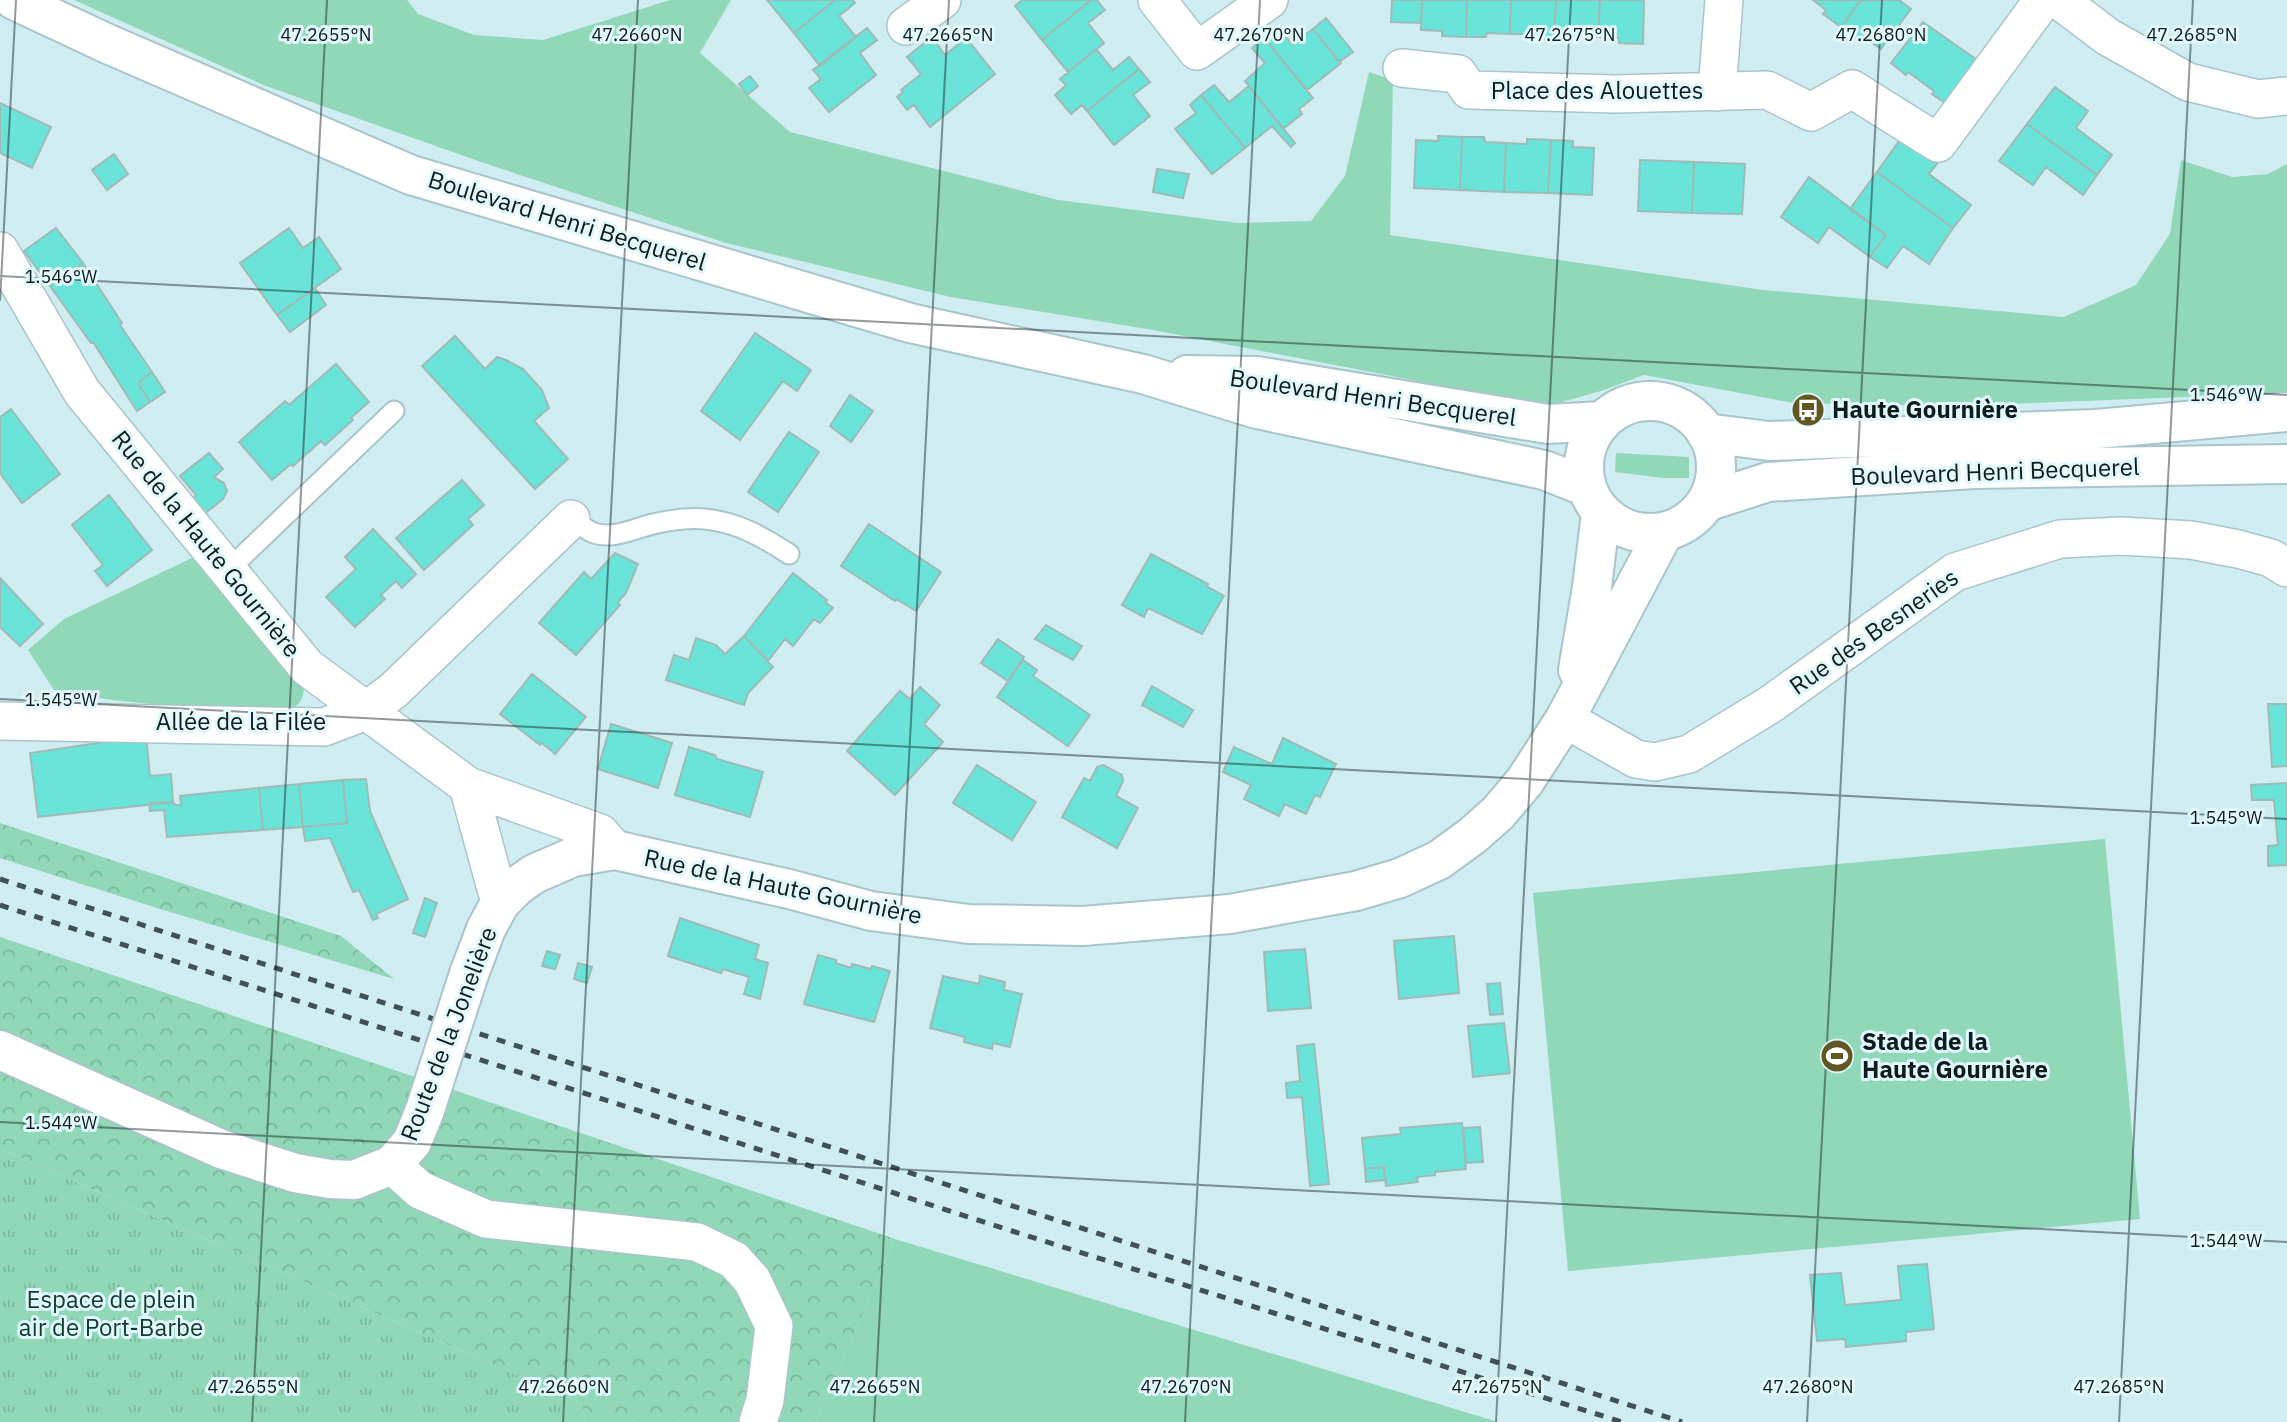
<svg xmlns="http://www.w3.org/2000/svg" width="2287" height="1422" font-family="'IBM Plex Sans',sans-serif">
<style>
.grass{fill:#90d8b8}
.forest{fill:url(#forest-crowns)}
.park{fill:url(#park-tufts)}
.building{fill:#6ae4d8;stroke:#9fbbb7;stroke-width:2}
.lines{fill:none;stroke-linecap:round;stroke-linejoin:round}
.lane-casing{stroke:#a8c5c9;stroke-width:23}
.street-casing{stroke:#a8c5c9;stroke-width:40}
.secondary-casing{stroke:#a8c5c9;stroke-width:42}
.lane{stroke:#fff;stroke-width:19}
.street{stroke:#fff;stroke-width:37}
.secondary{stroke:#fff;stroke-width:38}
.rail{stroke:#425254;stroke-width:5;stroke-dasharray:9 9;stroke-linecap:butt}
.secondary-bridge-casing{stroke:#a8c5c9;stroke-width:42;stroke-linecap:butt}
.secondary-bridge{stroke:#fff;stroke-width:38}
.ticks{fill:none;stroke:#101b1c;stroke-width:2;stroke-opacity:0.45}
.labels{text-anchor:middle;stroke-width:6;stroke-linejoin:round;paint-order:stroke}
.street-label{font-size:24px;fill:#101b1c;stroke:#e1f9fd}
.poi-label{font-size:24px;font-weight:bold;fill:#101b1c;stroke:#e1f9fd;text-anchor:start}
.park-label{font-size:24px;fill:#103c2b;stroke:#e1f9fd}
.ticks-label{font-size:18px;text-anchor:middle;fill:#101b1c;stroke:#e1f9fd;stroke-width:6;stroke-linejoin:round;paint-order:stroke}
</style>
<defs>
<pattern id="forest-crowns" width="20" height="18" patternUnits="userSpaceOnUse" patternTransform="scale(1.75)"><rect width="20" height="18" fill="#90d8b8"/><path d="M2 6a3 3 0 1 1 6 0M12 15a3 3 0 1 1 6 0" fill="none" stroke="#7bb99e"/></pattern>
<pattern id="park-tufts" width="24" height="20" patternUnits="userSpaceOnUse" patternTransform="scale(1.75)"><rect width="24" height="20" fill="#90d8b8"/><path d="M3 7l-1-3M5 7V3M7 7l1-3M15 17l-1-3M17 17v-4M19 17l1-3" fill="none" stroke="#7bb99e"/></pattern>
</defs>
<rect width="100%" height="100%" fill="#d0edf2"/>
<!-- grass -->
<path class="grass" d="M74,0h333l11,14 56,21 69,5 127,-40h61l-31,53 90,79 268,68 180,23 73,-2 34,-45 24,-104 24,8 -3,155 373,55 301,27 72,-32 34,-51 11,-74 51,17 36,-3 19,-10v229l-332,13 -161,-3 -150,-28 -43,16 -54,15 -394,-76 -202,-33 -225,-54 -242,-80 -218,-77z
M1616,453l73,4v21h-25l-49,-6z
M194,557l110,124c0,16 -1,22 -16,30 -77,-4 -158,-4 -234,-21l-26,-40 36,-31z
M2105,839l35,380 -572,52 -35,-378z
M895,1239l603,183h-682z"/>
<!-- forest -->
<path class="forest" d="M0,823l341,113 53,43 -234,-70 -160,-51z
M0,937l895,302 -79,183h-230l-5,-19 -581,-254z"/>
<!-- park -->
<path class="park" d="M0,1149l581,254 5,19h-586z"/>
<!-- building -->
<path class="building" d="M767,0h68l-41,33z
M835,0h18l2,3 -16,13 17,21 -36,29 -26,-33z
M1022,0h69l-49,40 -27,-34z
M1091,0h6l8,10 -17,13 16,20 -36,29 -26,-32z
M1392,0h30l-1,23 -30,-1z
M1422,0h45l-1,37 -24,-1v-5l-21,-1z
M1467,0h44l-1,34 -23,-1 -1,4h-20z
M1511,0h45l-2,40 -23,-1v-5h-21z
M1556,0h44l-2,37 -20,-1v5l-24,-1z
M1600,0h44l-1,44 -24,-1v-5l-21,-1z
M1813,0h48l-20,27 -18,-13 3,-4z
M1861,0h38l12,9 -30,40 -18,-12 -3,4 -19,-14z
M1326,18l27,34 -14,10 -26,-33z
M1923,22l54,38 -32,43 -13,-9 2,-3 -26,-19 -2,3 -15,-12z
M1277,27l15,17 21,-15 28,34 -34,27 -43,-52z
M867,28l10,12 -17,13 16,22 -47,37 -20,-24 12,-9 -8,-9z
M932,37l13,18 21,-17 29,36 -65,53 -16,-22 -7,5 -10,-13 6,-5 -2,-2 20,-16 -14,-17z
M1264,38l49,60 -14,11 3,5 -19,15 -38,-48 20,-18 -13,-15z
M1096,49l17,21 16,-13 10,12 -52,42 -5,-6 -11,9 -16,-19 11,-10 -6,-6z
M1139,69l11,13 -17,13 17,21 -36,29 -27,-34z
M750,76l8,10 -11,9 -8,-11z
M1214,85l15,17 20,-16 46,57 -4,4 -19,-21 -27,22 -44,-53z
M2055,87l33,24 -12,17 36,27 -15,20 -70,-51z
M1201,95l44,53 -33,26 -37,-45 21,-16 -6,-8z
M0,103l51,24 -19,41 -32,-15z
M2027,124l70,51 -14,20 -37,-28 -13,18 -34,-24z
M1904,134l36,26 -11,14 42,31 -18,23 -76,-56z
M1438,136l24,1 -2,53 -46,-2 2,-48 22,1z
M1462,137h22l1,5 21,1 -2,49 -44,-2z
M1527,139l24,1 -3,53 -44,-1 2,-49 21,1z
M1551,140l22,1v6l21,1 -2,47 -44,-2z
M114,154l14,20 -21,16 -15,-20z
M1640,160l54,2 -2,51 -54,-2z
M1694,162l51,2 -3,50 -50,-1z
M1157,169l32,5 -6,24 -30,-6z
M1877,172l76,56 -24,36 -26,-18 -16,22 -17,-11 16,-22 -36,-26z
M1809,177l77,58 -16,22 -41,-30 -11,16 -37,-26z
M56,228l27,35 -33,23 -26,-35z
M289,228l14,20 16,-11 22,32 -64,46 -37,-52z
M83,263l39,60 -2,2 32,47 -14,11 12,19 -13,9 -44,-69 -2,1 -41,-57z
M315,288l11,17 -36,27 -13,-17z
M755,333l56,37 -14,21 -14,-10 -43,59 -39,-29z
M455,336l30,33 12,-12 9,3 17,9 19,21 7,18 -15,13 34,38 -33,30 -113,-123z
M336,364l33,38 -18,16 2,2 -28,25 -4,-4 -28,25 -2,-2 -19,16 -33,-38 46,-41 4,4z
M152,372l13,20 -15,10 -12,-19z
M850,395l23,16 -22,31 -21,-16z
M11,409l49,65 -38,29 -22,-30v-56z
M789,432l30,20 -41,60 -30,-20z
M209,453l14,16 -9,8 10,6 3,8 -4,8 -20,16 -12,-15 5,-5 -16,-19z
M462,480l22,25 -16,14 5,6 -49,45 -28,-32z
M109,495l43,55 -45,36 -12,-15 8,-6 -31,-40z
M869,524l72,48 -25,39 -20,-12 -1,2 -54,-35z
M373,529l43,45 -14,14 -6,-7 -15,14 4,4 -30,28 -29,-30 30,-28 -11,-12z
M615,553l23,11 -12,29 -8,9 2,3 -44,50 -37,-32 45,-51 7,7z
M1151,554l57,30 -2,2 18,10 -22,38 -54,-26 -4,9 -22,-12z
M793,573l34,27 -2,2 8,6 -13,15 -6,-4 -21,27 -8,-7 -17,22 -24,-25z
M0,578l43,46 -23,22 -20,-19z
M1046,625l36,21 -9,14 -38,-21z
M744,636l29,31 -25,26 -4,12 -78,-25 8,-25 15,5 7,-22 20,7 9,9z
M998,639l26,18 -16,24 -27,-18z
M1023,660l14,10 -4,6 57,39 -22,31 -71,-49z
M532,674l54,43 -31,37 -13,-11 -2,2 -40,-31z
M1152,686l41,24 -10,17 -41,-22z
M920,687l20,18 -16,19 19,18 -48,53 -48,-44 53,-60 10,8z
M2268,704h19v62l-15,1z
M611,724l61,19 -14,45 -60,-19z
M146,736l4,40 21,-2 2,28 -135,15 -8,-64z
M1283,738l53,26 -16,33 -5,-2 -9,19 -21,-10 -6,12 -35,-17 7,-14 -28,-13 11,-25 38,17z
M689,747l26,8 2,4 46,13 -13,45 -75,-22z
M977,765l59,37 -24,38 -59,-37z
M1103,765l19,10 1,6 -7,15 22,12 -21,40 -55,-31 22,-39 6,3 7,-14z
M366,779l4,32 38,88 -32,15 2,4 -5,2 -14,-30 -6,2 -23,-54 -25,3 -2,-14 44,-4 -4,-43z
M343,780l4,43 -44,4 -4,-43z
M2287,783v82l-19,1v-20l10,-1 -4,-45h-22l-1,-15z
M299,784l4,43 -40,3 -4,-42z
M259,788l4,42 -96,7 -3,-27 -14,1 -1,-8 24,-1 2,3h6l-1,-9z
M425,898l12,5 -12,34 -12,-4z
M680,918l79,27 -4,14 13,4 -8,36 -16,-5 5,-17 -26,-8 -2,4 -53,-17z
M1454,936l5,57 -60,6 -5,-58z
M1305,949l6,59 -43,3 -4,-59z
M547,951l13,4 -5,14 -13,-3z
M818,955l18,5v3l15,5 1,-4 19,5 1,-3 18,5 -16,51 -70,-18z
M578,963l14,4 -5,16 -13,-4z
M943,976l36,8 1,-8 25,6 -1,8 18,4 -12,53 -17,-4 -1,6 -28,-7 1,-5 -35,-9z
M1500,983l3,31 -13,1 -3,-31z
M1504,1023l6,50 -37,4 -5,-51z
M1314,1044l15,140 -19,2 -8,-89 -15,1 -1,-15 14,-2 -3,-35z
M1462,1123l4,46 -31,3v3l-18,2 1,5 -32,4 -2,-19 -19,2 -3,-31 39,-4 -1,-6z
M1480,1127l3,35 -17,1 -3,-35z
M1384,1167l1,13 -19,2 -1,-13z
M1927,1264l7,65 -28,3v9l-60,6 -1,-8 -28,2 -7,-66 31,-2 4,32 56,-5 -3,-34z"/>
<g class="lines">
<defs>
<path id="lane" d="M571,519c7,4 15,11 23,14 14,5 29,0 42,-4 20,-7 48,-12 69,-10 32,3 58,18 84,35
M228,570l166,-159"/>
<path id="street" d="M1157,0l40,51 72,-51
M2059,0l49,37 80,45 70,17 29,-3
M906,26l36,-26
M1402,68l56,6 11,16 146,4 152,-4 44,22 41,-23 86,54 105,-143
M1717,92l7,-92
M0,251l82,141 225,275 161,119 132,47 15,17
M1565,719l71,40 19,3 34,-8 82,-50 184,-132 105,-33 61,-3 70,4 47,9 33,9 16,10
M0,721l324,6 42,-16 28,-21 177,-171
M468,786l32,117
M392,1165l28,25 66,29 211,23 37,18 18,20 22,46 -9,74 -7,22"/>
<path id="secondary" d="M14,0l94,44 303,131 499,148 233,51 114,35 287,61 43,17
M1187,375l70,1 291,48 54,-3
M1584 467a66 66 0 1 1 132 0a66 66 0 1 1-132 0Z
M1706,433l63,8 327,-12 191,-17
M1706,502l62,-20 206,-13 313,-5
M1578,670l14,-83 9,-74
M469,974l17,-45 14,-26 17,-17 17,-12 39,-17 42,-7 174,39 82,22 98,13 114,2 147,-12 126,-23 44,-13 39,-18 33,-24 26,-23 27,-32 40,-62 99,-187
M0,1050l221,99 74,24 35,6 24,1 38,-15 20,-23 13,-32"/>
</defs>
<!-- lane casing -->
<use href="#lane" class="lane-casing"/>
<!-- street casing -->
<use href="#street" class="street-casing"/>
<!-- secondary casing -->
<use href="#secondary" class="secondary-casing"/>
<!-- lane -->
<use href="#lane" class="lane"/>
<!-- street -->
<use href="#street" class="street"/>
<!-- secondary -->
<use href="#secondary" class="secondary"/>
<!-- rail -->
<path class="rail" d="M0,879l1682,543
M0,905l1012,326 610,191"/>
<defs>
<path id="secondary-bridge" d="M425,1110l44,-136"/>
</defs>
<!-- secondary-bridge casing -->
<use href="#secondary-bridge" class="secondary-bridge-casing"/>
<!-- secondary-bridge -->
<use href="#secondary-bridge" class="secondary-bridge"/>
</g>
<!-- ticks -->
<path class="ticks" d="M0,276l2287,119M0,301l16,-301M0,699l2287,120M0,1122l2287,120M252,1422l75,-1422M563,1422l75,-1422M874,1422l75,-1422M1185,1422l75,-1422M1496,1422l75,-1422M1807,1422l75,-1422M2119,1422l74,-1422"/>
<!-- icons -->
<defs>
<symbol id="bus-disc" viewBox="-11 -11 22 22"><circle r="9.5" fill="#615724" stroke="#e1f9fd"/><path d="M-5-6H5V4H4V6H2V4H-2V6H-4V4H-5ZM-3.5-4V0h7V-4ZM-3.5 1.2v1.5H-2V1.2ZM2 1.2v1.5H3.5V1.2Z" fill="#fff"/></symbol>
<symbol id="stadium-disc" viewBox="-11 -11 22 22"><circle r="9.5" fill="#615724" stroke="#e1f9fd"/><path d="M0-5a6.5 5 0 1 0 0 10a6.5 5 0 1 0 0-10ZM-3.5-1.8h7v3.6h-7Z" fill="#fff"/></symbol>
</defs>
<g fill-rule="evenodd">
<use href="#bus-disc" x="1789" y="391" width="38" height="38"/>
<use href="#stadium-disc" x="1818" y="1037" width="38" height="38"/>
</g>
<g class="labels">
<!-- street labels -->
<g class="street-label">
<text x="1597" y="99">Place des Alouettes</text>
<text transform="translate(567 221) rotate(17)" y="8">Boulevard Henri Becquerel</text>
<text transform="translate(1373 398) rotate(8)" y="8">Boulevard Henri Becquerel</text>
<text transform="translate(1995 472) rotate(-2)" y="8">Boulevard Henri Becquerel</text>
<text transform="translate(206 544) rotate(51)" y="8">Rue de la Haute Gournière</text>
<text transform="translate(1874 632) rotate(-35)" y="8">Rue des Besneries</text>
<text x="241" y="730">Allée de la Filée</text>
<text transform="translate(783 887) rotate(12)" y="8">Rue de la Haute Gournière</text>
<text transform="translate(449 1034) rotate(-69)" y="8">Route de la Jonelière</text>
</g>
<!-- poi labels -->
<g class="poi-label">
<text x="1832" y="418">Haute Gournière</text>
<text x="1862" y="1050">Stade de la<tspan x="1862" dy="28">Haute Gournière</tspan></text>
</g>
<!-- park labels -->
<g class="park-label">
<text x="111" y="1308">Espace de plein<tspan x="111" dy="28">air de Port-Barbe</tspan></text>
</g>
</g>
<g class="ticks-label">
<text x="326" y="41">47.2655°N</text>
<text x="637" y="41">47.2660°N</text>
<text x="948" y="41">47.2665°N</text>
<text x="1259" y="41">47.2670°N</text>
<text x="1570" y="41">47.2675°N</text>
<text x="1881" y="41">47.2680°N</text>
<text x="2192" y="41">47.2685°N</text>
<text x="61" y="283">1.546°W</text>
<text x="2226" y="401">1.546°W</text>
<text x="61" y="706">1.545°W</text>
<text x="2226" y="824">1.545°W</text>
<text x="61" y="1129">1.544°W</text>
<text x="2226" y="1247">1.544°W</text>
<text x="253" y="1393">47.2655°N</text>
<text x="564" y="1393">47.2660°N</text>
<text x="875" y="1393">47.2665°N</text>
<text x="1186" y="1393">47.2670°N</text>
<text x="1497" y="1393">47.2675°N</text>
<text x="1808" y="1393">47.2680°N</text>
<text x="2119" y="1393">47.2685°N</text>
</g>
</svg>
